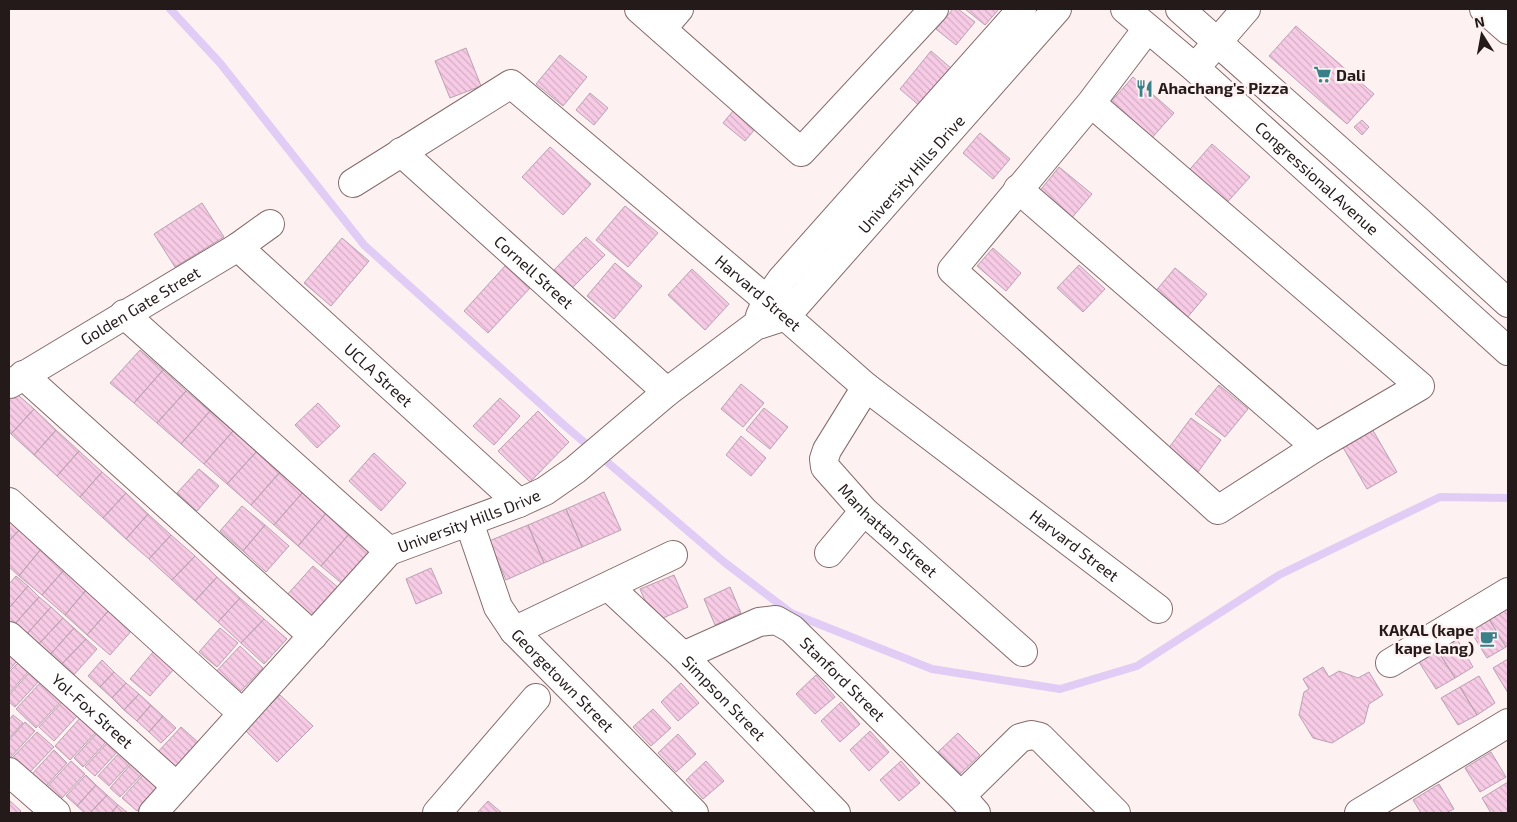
<svg xmlns="http://www.w3.org/2000/svg" width="1517" height="822" font-family="'Exo 2',sans-serif">
<style>
.lines{fill:none;stroke-linecap:round;stroke-linejoin:round}
.stream{stroke:#e1ccf6;stroke-width:8}
.building{fill:url(#building-back-hatch);stroke:#baa1b0}
.minor-casing{stroke:#866a6b;stroke-width:30}
.major-casing{stroke:#866a6b;stroke-width:30}
.minor{stroke:#fff;stroke-width:28}
.major{stroke:#fff;stroke-width:28}
.labels{text-anchor:middle;stroke-width:5;stroke-linejoin:round;paint-order:stroke}
.poi-label{font-size:16px;font-weight:bold;fill:#251a1a;stroke:#fef1f2;text-anchor:start}
.street-label{font-size:16px;fill:#251a1a;stroke:#fef1f2}
</style>
<defs>
<pattern id="building-back-hatch" width="6" height="6" patternUnits="userSpaceOnUse" patternTransform="scale(1.25)"><rect width="6" height="6" fill="#f7cbe5"/><path d="M-1 5l2 2M0 0l6 6M5-1l2 2" fill="none" stroke="#d4aec4"/></pattern>
</defs>
<rect width="100%" height="100%" fill="#fef1f2"/>
<g class="lines">
<!-- stream -->
<path class="stream" d="M170,9l50,54 144,182 200,180 160,137 67,51 141,56 128,20 77,-23 142,-91 161,-78 68,1"/>
</g>
<!-- building -->
<path class="building" d="M953,9h5l17,13 -19,23 -20,-16z
M965,9h34l-14,16z
M1296,26l78,68 -27,30 -78,-68z
M466,48l15,38 -31,12 -15,-37z
M931,51l21,18 -31,38 -21,-18z
M560,55l27,22 -24,29 -27,-22z
M1133,77l41,36 -24,27 -41,-36z
M590,93l18,15 -14,17 -18,-15z
M733,111l22,18 -10,12 -22,-18z
M1362,120l7,7 -7,8 -8,-8z
M980,133l30,26 -17,20 -30,-26z
M1212,144l38,33 -28,31 -38,-32z
M550,147l41,37 -28,31 -41,-38z
M1059,167l33,27 -22,26 -32,-27z
M202,203l22,34 -49,30 -21,-33z
M625,206l33,27 -30,34 -32,-27z
M586,237l19,18 -36,36 -18,-18z
M342,238l27,23 -38,45 -27,-23z
M993,248l28,25 -15,18 -29,-25z
M615,263l27,23 -28,33 -27,-23z
M1079,265l26,24 -22,23 -26,-24z
M505,266l25,22 -42,45 -24,-22z
M1175,268l32,26 -21,25 -32,-26z
M692,269l37,35 -24,26 -37,-35z
M140,350l23,20 -29,33 -24,-20z
M163,370l23,21 -29,32 -23,-20z
M741,384l23,19 -21,24 -22,-18z
M1219,385l29,24 -23,28 -30,-23z
M10,388l24,21 -23,25 -2,-3v-41z
M186,391l24,20 -29,33 -24,-21z
M500,398l20,18 -26,29 -21,-19z
M318,403l22,23 -23,22 -22,-23z
M764,408l24,19 -18,22 -24,-19z
M34,409l22,21 -22,25 -23,-21z
M210,411l23,20 -29,33 -23,-20z
M538,411l31,31 -39,40 -32,-31z
M1191,418l30,22 -23,32 -30,-23z
M1371,427l26,45 -30,17 -26,-45z
M56,430l23,21 -22,25 -23,-21z
M233,431l24,20 -30,33 -23,-20z
M741,436l25,22 -15,18 -25,-21z
M79,451l23,21 -22,25 -23,-21z
M257,451l23,21 -29,33 -24,-21z
M374,453l32,30 -25,28 -32,-30z
M199,469l20,17 -22,25 -20,-18z
M102,472l24,21 -23,25 -23,-21z
M280,472l23,20 -29,33 -23,-20z
M303,492l24,20 -29,34 -24,-21z
M604,492l17,38 -39,17 -16,-38z
M126,493l22,21 -22,25 -23,-21z
M242,506l23,19 -22,26 -23,-20z
M566,509l16,38 -38,16 -16,-38z
M327,512l23,21 -29,33 -23,-20z
M148,514l23,21 -22,24 -23,-20z
M9,521l10,9 -10,11z
M265,525l24,21 -23,26 -23,-21z
M528,525l16,38 -38,17 -17,-39z
M19,530l22,19 -22,27 -10,-9v-26z
M350,533l24,20 -29,33 -24,-20z
M171,535l24,21 -23,24 -23,-21z
M41,549l23,21 -22,25 -23,-19z
M195,556l22,21 -22,24 -23,-21z
M313,566l27,23 -27,31 -27,-24z
M431,568l11,25 -26,11 -10,-25z
M64,570l23,19 -22,26 -23,-20z
M674,575l14,32 -34,15 -14,-33z
M16,576l12,10 -19,22v-24z
M217,577l23,21 -22,24 -23,-21z
M28,586l11,11 -26,29 -4,-4v-14z
M730,587l11,26 -26,12 -11,-26z
M87,589l23,20 -23,26 -22,-20z
M39,597l12,10 -26,29 -12,-10z
M240,598l24,21 -23,24 -23,-21z
M51,607l12,11 -27,29 -11,-11z
M1508,608v37l-2,2 -17,-28z
M110,609l23,20 -23,26 -23,-20z
M63,618l11,10 -26,29 -12,-10z
M264,619l23,20 -23,25 -23,-21z
M1489,619l17,28 -19,11 -17,-28z
M74,628l12,11 -27,28 -11,-10z
M220,628l18,15 -21,24 -18,-15z
M86,639l11,10 -26,29 -12,-11z
M1457,639l16,28 -18,11 -17,-27z
M240,646l23,22 -28,29 -23,-21z
M9,650l10,9 -10,11z
M154,651l20,18 -24,27 -20,-17z
M1438,651l17,27 -19,11 -17,-27z
M1508,659v34l-15,-25z
M102,660l12,12 -14,15 -12,-11z
M19,662l10,9 -20,22v-21z
M1323,667l6,10 10,-6 19,7 11,-6 14,23 -14,9 -5,19 -32,20 -19,-5 -14,-23 5,-23 5,-3 -6,-10z
M30,672l9,9 -24,26 -6,-5v-7z
M114,672l12,11 -14,15 -12,-11z
M816,675l19,22 -20,17 -19,-20z
M1479,676l16,27 -18,12 -17,-28z
M41,682l21,18 -26,28 -20,-19z
M126,683l13,11 -15,16 -12,-12z
M681,683l18,20 -21,18 -17,-19z
M1460,687l17,28 -19,10 -17,-27z
M139,694l12,11 -14,16 -13,-11z
M280,695l33,31 -36,36 -32,-32z
M63,701l15,14 -24,26 -15,-14z
M841,702l19,22 -20,18 -19,-21z
M151,705l12,11 -14,16 -12,-11z
M653,709l18,19 -20,18 -18,-19z
M13,715l10,8 -14,15v-18z
M163,716l13,12 -15,15 -12,-11z
M81,717l16,14 -27,29 -15,-14z
M25,722l10,9 -25,27 -1,-18z
M181,727l18,16 -26,28 -18,-16z
M870,731l19,21 -20,19 -19,-21z
M37,732l17,15 -25,26 -17,-15z
M98,732l9,9 -24,26 -9,-9z
M958,733l22,22 -20,19 -22,-22z
M678,734l18,20 -20,18 -18,-19z
M108,742l10,9 -23,25 -10,-9z
M54,750l13,13 -21,23 -14,-12z
M120,752l11,10 -22,24 -11,-10z
M1491,752l15,25 -26,15 -15,-24z
M71,761l14,13 -25,26 -14,-12z
M706,761l18,20 -21,18 -17,-19z
M901,761l19,22 -21,18 -19,-21z
M131,764l11,10 -22,23 -10,-9z
M86,775l10,10 -19,21 -11,-10z
M143,775l15,13 -21,23 -15,-13z
M1508,782v31h-17l-9,-15z
M1439,784l15,25 -8,4h-25l-8,-13z
M96,785l11,10 -17,18h-5l-8,-7z
M107,795l11,10 -7,8h-21z
M10,801l11,10 -2,2h-10z
M488,801l14,12h-25z
M118,805l10,8h-17z"/>
<g class="lines">
<defs>
<g id="minor">
<path d="M639,9l162,143 133,-143"/>
<path d="M1484,9l24,21"/>
<path d="M662,29l17,-20"/>
<path d="M1195,68l51,-59"/>
<path d="M1091,103l329,283 -104,61 -98,63 -266,-240 139,-167 56,-74"/>
<path id="s1" d="M401,152l266,240"/>
<path id="s2" d="M353,183l158,-99 256,216 99,87 292,222"/>
<path d="M1018,189l298,258"/>
<path id="s3" d="M238,247l281,256"/>
<path d="M124,314l265,237"/>
<path d="M760,316l7,-16 14,-20 241,-271"/>
<path d="M23,375l290,261"/>
<path id="s4" d="M10,384l228,-137 32,-23"/>
<path id="s5" d="M866,387l-39,63 -3,9 1,8 39,44 159,141"/>
<path d="M9,502l233,211"/>
<path id="s6" d="M469,522l29,85 16,24 180,182"/>
<path d="M829,553l35,-42"/>
<path id="s7" d="M609,587l74,69 153,157"/>
<path d="M514,631l159,-76"/>
<path id="s8" d="M9,636l167,150"/>
<path id="s9" d="M683,656l76,-34 17,-2 16,9 169,167 15,17"/>
<path d="M1390,663l118,-71"/>
<path d="M9,772l47,41"/>
<path d="M961,796l59,-58 11,-3 9,2 76,76"/>
<path id="s10" d="M153,813l236,-262 130,-48 26,-12 30,-21 92,-78 88,-66 31,-10 271,-307"/>
<path d="M437,813l99,-115"/>
<path d="M1359,813l149,-90"/>
</g>
<g id="major">
<path id="s11" d="M1125,9l70,59 313,283"/>
<path d="M1180,9l235,209 93,85"/>
</g>
</defs>
<!-- minor casing -->
<use href="#minor" class="minor-casing"/>
<!-- major casing -->
<use href="#major" class="major-casing"/>
<!-- minor -->
<use href="#minor" class="minor"/>
<!-- major -->
<use href="#major" class="major"/>
</g>
<!-- icons -->
<defs>
<symbol id="supermarket-bare" viewBox="-9 -9 18 18"><path d="M-6-5.5h2.5l.6 2H6L4.5 2H-2.5L-4.4-4H-6ZM-1.5 3.2a1.3 1.3 0 1 0 .1 0ZM3 3.2a1.3 1.3 0 1 0 .1 0Z" fill="#398088" stroke="#fef1f2" stroke-width="2.5" paint-order="stroke"/></symbol>
<symbol id="restaurant-bare" viewBox="-9 -9 18 18"><path d="M-5-6h1v4h1v-4h1v4h1v-4h1v5L-1.5 .5V6h-2V.5L-5-1ZM5-6V6H3V1.5H1.5Q1.5-4 5-6Z" fill="#398088" stroke="#fef1f2" stroke-width="2.5" paint-order="stroke"/></symbol>
<symbol id="cafe-bare" viewBox="-9 -9 18 18"><path d="M-5.5-4.5H6V0H3Q3 3.5 0 3.5H-2.5Q-5.5 3.5-5.5 0ZM3-3.2v2h1.7v-2ZM-6 4.5H4V6H-6Z" fill="#398088" stroke="#fef1f2" stroke-width="2.5" paint-order="stroke"/></symbol>
</defs>
<g fill-rule="evenodd">
<use href="#supermarket-bare" x="1310" y="62" width="25" height="25"/>
<use href="#restaurant-bare" x="1132" y="76" width="25" height="25"/>
<use href="#cafe-bare" x="1476" y="626" width="25" height="25"/>
</g>
<g class="labels">
<!-- poi labels -->
<g class="poi-label">
<text x="1336" y="81">Dali</text>
<text x="1158" y="94">Ahachang's Pizza</text>
<text x="1474" y="636" text-anchor="end">KAKAL (kape<tspan x="1474" dy="18">kape lang)</tspan></text>
</g>
<!-- street labels -->
<g class="street-label">
<text dy="6" stroke="none"><textPath href="#s10" startOffset="1009">University Hills Drive</textPath></text>
<text dy="6" stroke="none"><textPath href="#s11" startOffset="256">Congressional Avenue</textPath></text>
<text dy="6" stroke="none"><textPath href="#s1" startOffset="179">Cornell Street</textPath></text>
<text dy="6" stroke="none"><textPath href="#s2" startOffset="510">Harvard Street</textPath></text>
<text dy="6" stroke="none"><textPath href="#s4" startOffset="152">Golden Gate Street</textPath></text>
<text dy="6" stroke="none"><textPath href="#s3" startOffset="190">UCLA Street</textPath></text>
<text dy="6" stroke="none"><textPath href="#s10" startOffset="438">University Hills Drive</textPath></text>
<text dy="6" stroke="none"><textPath href="#s5" startOffset="181">Manhattan Street</textPath></text>
<text dy="6" stroke="none"><textPath href="#s2" startOffset="915">Harvard Street</textPath></text>
<text dy="6" stroke="none"><textPath href="#s6" startOffset="188">Georgetown Street</textPath></text>
<text dy="6" stroke="none"><textPath href="#s9" startOffset="190">Stanford Street</textPath></text>
<text dy="6" stroke="none"><textPath href="#s7" startOffset="160">Simpson Street</textPath></text>
<text dy="6" stroke="none"><textPath href="#s8" startOffset="112">Yol-Fox Street</textPath></text>
</g>
</g>
<!-- border -->
<rect width="1517" height="822" fill="none" stroke="#251a1a" stroke-width="20"/>
<!-- north arrow -->
<g transform="translate(1482 35) rotate(349)" stroke="#fef1f2" stroke-width="4" paint-order="stroke">
<path d="M0-4L9 19L0 12L-9 19Z" fill="#251a1a"/>
<text y="-8" font-size="14" font-weight="bold" text-anchor="middle" fill="#251a1a">N</text>
</g>
</svg>
